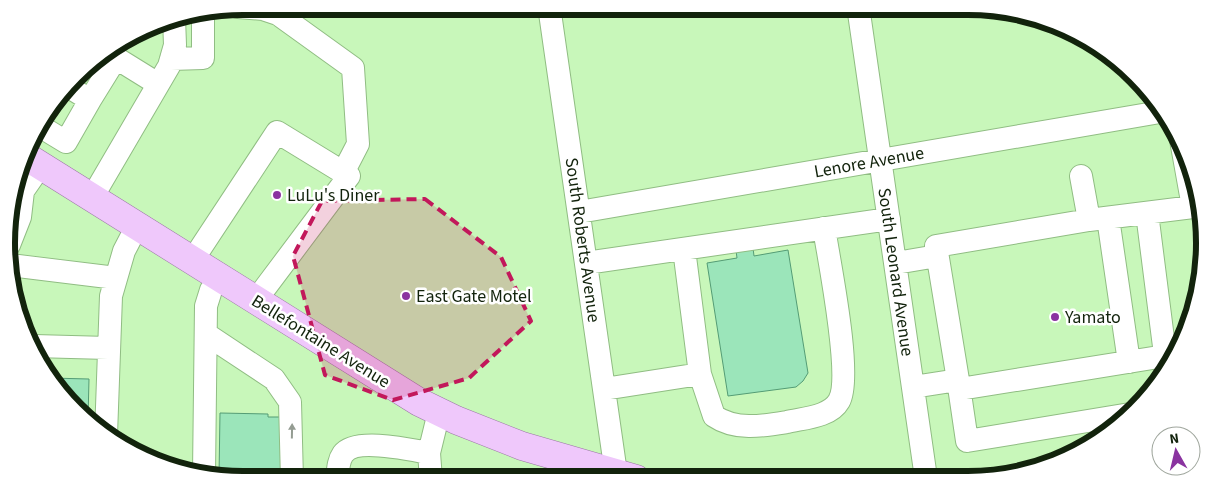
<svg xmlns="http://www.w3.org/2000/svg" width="1211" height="486" font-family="'Source Sans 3',sans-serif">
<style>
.building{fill:#9be5ba;stroke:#549c75}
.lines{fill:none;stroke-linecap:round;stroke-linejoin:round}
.minor-casing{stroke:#90bd83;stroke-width:24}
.major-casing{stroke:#9b76a5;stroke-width:29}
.minor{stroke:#fff;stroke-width:22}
.major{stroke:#efc8fb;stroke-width:28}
.oneway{fill:#949c92}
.marked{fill:#c2185b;fill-opacity:0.2;stroke:#c2185b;stroke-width:4;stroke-dasharray:10 6;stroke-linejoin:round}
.poi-dot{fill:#8a33a0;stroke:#fff;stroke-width:2}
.labels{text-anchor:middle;stroke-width:5;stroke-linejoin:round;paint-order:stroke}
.street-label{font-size:18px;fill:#12230c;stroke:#fff}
.poi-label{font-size:18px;fill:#12230c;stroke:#fff;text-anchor:start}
.rim{fill:none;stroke:#12230c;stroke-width:6}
</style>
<rect width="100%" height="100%" fill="#c8f7ba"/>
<!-- building -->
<path class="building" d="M752,240l2,16 34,-6 20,123 -5,8 -7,6 -68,9 -21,-133 30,-5 -2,-15z
M50,378l39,1 -1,40z
M220,413l48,1v3h15l-1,63h-39l-24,-4z"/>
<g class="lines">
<defs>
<path id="minor" d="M549,6l67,467
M858,6l68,472
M238,7l25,2 15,5 75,54 5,76 -15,29
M171,59l32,-1v-44
M69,87l21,13 26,-42 42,26
M38,125l28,17 24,-42
M1081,176l8,44 104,-13 -12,-67
M93,196l76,-130 6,-21 -1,-27
M579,212l581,-100
M1147,213l20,157
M1108,218l21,144
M9,245l11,-28 3,-26 18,-26
M192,261l85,-129 72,44 -93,124
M586,263l303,-44
M896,263l41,-7
M10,265l106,13
M206,334l68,45 16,23 2,78
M34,346l74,2
M700,374l14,42c22,15 49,10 73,6 17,-4 43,-5 52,-21 14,-24 -10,-140 -15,-173
M958,380l9,61 163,-27
M913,387l45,-7 -22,-134 153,-26
M604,389l96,-15 -16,-125
M960,389l205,-33
M106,435l5,-139 13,-45 13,-25
M204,473l2,-167 5,-16 9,-12
M337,479c1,-8 1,-18 6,-25 12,-17 69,-4 86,-1
M431,479l-2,-26 10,-41"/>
<path id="major" d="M27,157l392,245 37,18 66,26 114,33"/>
</defs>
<!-- minor casing -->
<use href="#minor" class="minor-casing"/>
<!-- major casing -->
<use href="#major" class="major-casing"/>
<!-- minor -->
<use href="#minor" class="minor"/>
<!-- major -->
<use href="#major" class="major"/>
</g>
<!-- one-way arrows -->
<defs><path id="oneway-solid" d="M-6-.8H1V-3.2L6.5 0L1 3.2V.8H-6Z" transform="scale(1.25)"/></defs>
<use class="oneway" href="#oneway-solid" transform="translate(292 431) rotate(-89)"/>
<!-- marked area -->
<path class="marked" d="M425,199l76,58 30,64 -62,57 -76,22 -68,-25 -32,-119 29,-55z"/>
<!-- markers -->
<g class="poi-dot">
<circle cx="277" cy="195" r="5"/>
<circle cx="406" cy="296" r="5"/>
<circle cx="1055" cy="317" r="5"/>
</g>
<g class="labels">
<!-- street labels -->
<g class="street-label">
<text transform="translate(869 162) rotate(-10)" y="6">Lenore Avenue</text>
<text transform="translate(583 240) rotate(82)" y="6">South Roberts Avenue</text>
<text transform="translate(896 272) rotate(82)" y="6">South Leonard Avenue</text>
<text transform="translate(321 341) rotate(32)" y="6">Bellefontaine Avenue</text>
</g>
<!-- poi labels -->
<g class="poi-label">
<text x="287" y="201">LuLu's Diner</text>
<text x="416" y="302">East Gate Motel</text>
<text x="1065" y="323">Yamato</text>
</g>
</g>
<!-- crop -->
<path d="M0 0H1211V486H0ZM243 15H968A228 228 0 0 1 1196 243V243A228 228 0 0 1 968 471H243A228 228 0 0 1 15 243V243A228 228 0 0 1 243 15Z" fill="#fff" fill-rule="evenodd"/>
<path class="rim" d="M243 15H968A228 228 0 0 1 1196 243V243A228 228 0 0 1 968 471H243A228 228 0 0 1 15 243V243A228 228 0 0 1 243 15Z"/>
<!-- north arrow -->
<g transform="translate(1176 451) rotate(352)"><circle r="24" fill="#ffffff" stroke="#a0a79e"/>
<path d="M0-4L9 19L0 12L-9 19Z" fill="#8a33a0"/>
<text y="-8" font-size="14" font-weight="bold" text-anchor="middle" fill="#12230c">N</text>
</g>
</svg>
